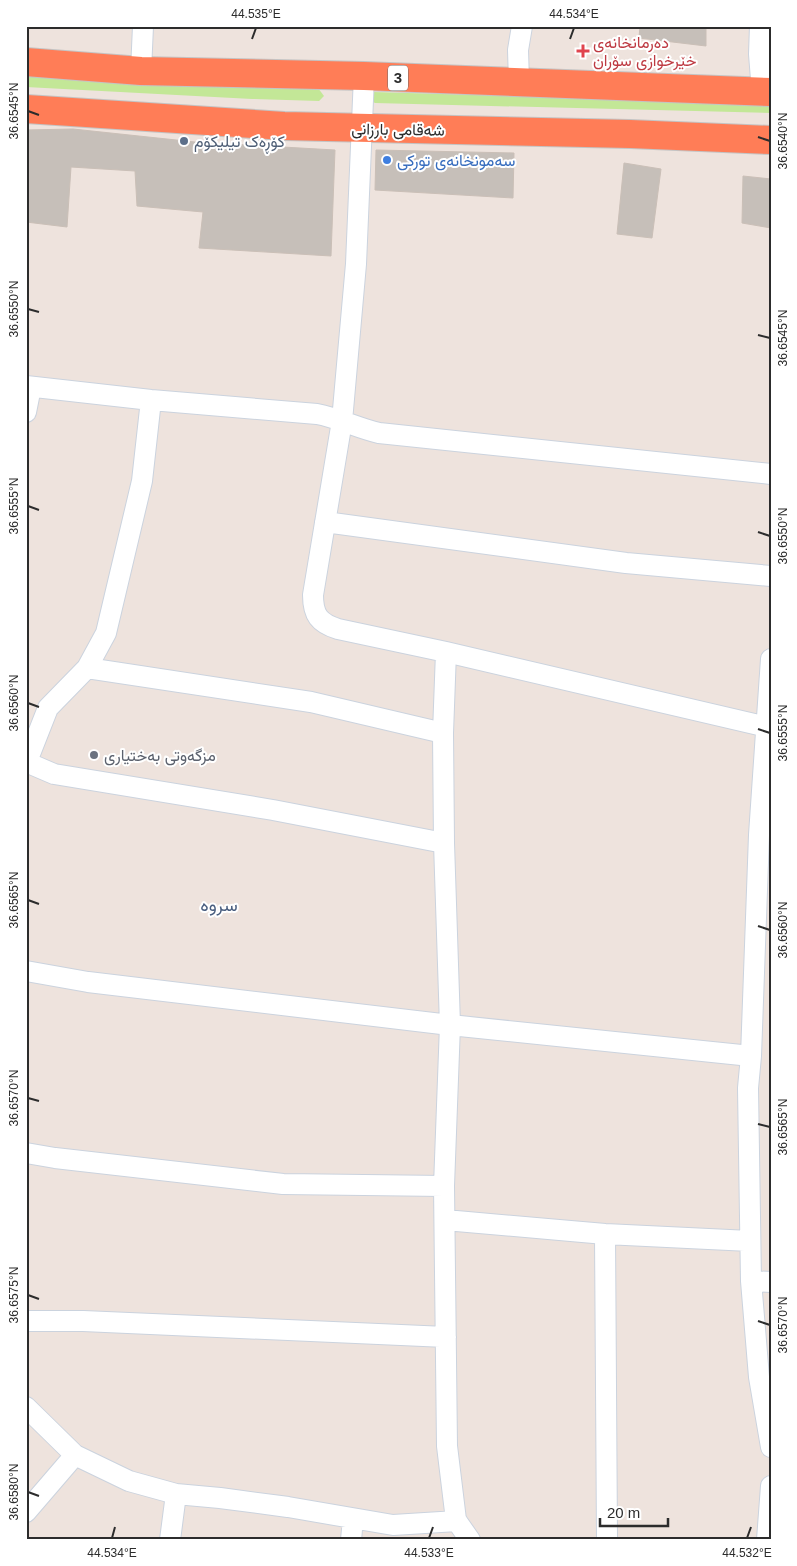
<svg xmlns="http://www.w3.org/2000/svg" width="797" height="1566" font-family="Arial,Vazirmatn,sans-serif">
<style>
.green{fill:#c3e797}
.building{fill:#c6bfb9;stroke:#cabfb7}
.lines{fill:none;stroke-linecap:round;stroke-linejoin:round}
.street-casing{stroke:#cbd3de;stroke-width:22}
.highway-casing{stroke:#c4c4c4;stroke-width:30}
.street{stroke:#fff;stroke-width:20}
.highway{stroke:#ff7d57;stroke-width:28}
.ticks{fill:none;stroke:#2c2c2c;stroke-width:2}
.health-dot{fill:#e0444e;stroke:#fff;stroke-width:2}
.service-dot{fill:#5c6f8a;stroke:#fff;stroke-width:2}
.shop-dot{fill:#3f7fe0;stroke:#fff;stroke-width:2}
.worship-dot{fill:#6b7280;stroke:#fff;stroke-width:2}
.labels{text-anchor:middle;stroke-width:4;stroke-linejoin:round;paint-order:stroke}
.shield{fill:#fff;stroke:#6b6b6b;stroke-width:1}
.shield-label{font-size:15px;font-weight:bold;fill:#2c2c2c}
.health-label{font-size:16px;fill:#be3a42;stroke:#fff;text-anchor:start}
.street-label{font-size:16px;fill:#2c2c2c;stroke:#fff}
.service-label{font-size:16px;fill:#4e5e75;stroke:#fff;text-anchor:start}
.shop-label{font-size:16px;fill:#366cbe;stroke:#fff;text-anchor:start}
.worship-label{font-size:16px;fill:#5b616d;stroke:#fff;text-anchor:start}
.neighbourhood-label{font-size:18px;fill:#495e7f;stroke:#fff}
.neatline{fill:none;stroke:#2c2c2c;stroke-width:2}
.ticks-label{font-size:12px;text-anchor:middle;fill:#2c2c2c}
</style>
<rect width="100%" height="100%" fill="#eee3dd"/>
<!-- green -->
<path class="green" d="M26,75l227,12 65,1 6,8 -5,5 -67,-2 -226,-12z
M373,92l239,7 159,2v12l-396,-10 -7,-4z"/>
<!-- building -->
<path class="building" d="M640,26h66v20l-67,-8z
M73,129l122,13 140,8 -4,106 -132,-8 4,-36 -66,-6 -2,-35 -64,-4 -4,60 -41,-5v-92z
M376,150l138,3 -1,45 -138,-8z
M624,163l37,6 -9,69 -35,-4z
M743,176l28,3v49l-29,-5z"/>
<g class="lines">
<defs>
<path id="street" d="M760,26l-1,28 3,38
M141,71l2,-45
M364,76l-8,188 -14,157 -29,174c0,20 6,28 25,34l108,23 321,75
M519,82l-1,-32 4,-24
M26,386l125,14 166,14c21,4 41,14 62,19l392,41
M26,412l5,-25
M325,522l301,41 145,13
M446,652l-3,81 1,110 6,182 -6,161 3,260 9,74 14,20
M771,659l-12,176 -8,221 -3,32 3,193 8,96 12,70
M87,668l224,34 132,31
M26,762l28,12 219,36 171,33
M26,764l22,-56 39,-40 19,-35 36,-152 9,-81
M26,971l62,11 362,43 301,31
M26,1153l29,5 228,26 161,2
M445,1220l160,14 145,7
M605,1234l2,306
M751,1281l20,1
M26,1321h57l363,16
M26,1407l49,48 54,26 47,13 44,4 68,9 105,18 64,-4
M26,1512l49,-57
M170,1540l6,-46
M351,1540l2,-21
M767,1540l4,-54"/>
<path id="highway" d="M26,62l115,9 223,5 407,16
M26,109l258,17 346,8 141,6"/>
</defs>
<!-- street casing -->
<use href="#street" class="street-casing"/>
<!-- highway casing -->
<use href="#highway" class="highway-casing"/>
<!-- street -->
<use href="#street" class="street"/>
<!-- highway -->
<use href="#highway" class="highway"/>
</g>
<!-- ticks -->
<path class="ticks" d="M252,39l4,-11M570,39l4,-11M28,111l11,4M758,137l12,4M28,309l11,3M758,335l12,3M28,506l11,4M758,532l12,4M28,703l11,4M758,729l12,4M28,900l11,4M758,926l12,4M28,1098l11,3M758,1124l12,3M28,1295l11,4M758,1321l12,4M28,1492l11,4M112,1538l3,-11M429,1538l4,-11M747,1538l4,-11"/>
<!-- markers -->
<path class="health-dot" d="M580.5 43.5h5v5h5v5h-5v5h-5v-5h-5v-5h5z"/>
<circle class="service-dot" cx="184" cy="141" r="5"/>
<circle class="shop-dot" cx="387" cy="160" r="5"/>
<circle class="worship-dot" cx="94" cy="755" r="5"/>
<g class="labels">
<!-- shield labels -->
<rect class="shield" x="388" y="65.5" width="20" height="25" rx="4"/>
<g class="shield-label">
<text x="398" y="83">3</text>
</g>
<!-- health labels -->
<g class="health-label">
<text x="593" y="48">دەرمانخانەی<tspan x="593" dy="18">خێرخوازی سۆران</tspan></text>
</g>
<!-- street labels -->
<g class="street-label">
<text transform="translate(398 129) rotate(1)" y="6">شەقامی بارزانی</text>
</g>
<!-- service labels -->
<g class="service-label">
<text x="194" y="147">کۆڕەک تیلیکۆم</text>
</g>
<!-- shop labels -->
<g class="shop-label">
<text x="397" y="166">سەمونخانەی تورکی</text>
</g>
<!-- worship labels -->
<g class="worship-label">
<text x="104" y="761">مزگەوتی بەختیاری</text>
</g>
<!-- neighbourhood labels -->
<g class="neighbourhood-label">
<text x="219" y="911">سروە</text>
</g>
</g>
<!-- border -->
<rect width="797" height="1566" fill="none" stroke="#ffffff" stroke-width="55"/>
<!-- scale -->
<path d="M600 1518v8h68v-8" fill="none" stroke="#2c2c2c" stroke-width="2.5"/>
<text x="607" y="1518" font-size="15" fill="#2c2c2c" stroke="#ffffff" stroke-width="4" paint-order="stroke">20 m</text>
<rect x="28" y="28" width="742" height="1510" class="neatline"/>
<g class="ticks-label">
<text x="256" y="18">44.535°E</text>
<text x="574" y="18">44.534°E</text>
<text transform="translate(14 111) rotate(-90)" y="4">36.6545°N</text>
<text transform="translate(783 141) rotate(-90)" y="4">36.6540°N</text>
<text transform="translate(14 309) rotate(-90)" y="4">36.6550°N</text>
<text transform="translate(783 338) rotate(-90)" y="4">36.6545°N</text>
<text transform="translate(14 506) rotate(-90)" y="4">36.6555°N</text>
<text transform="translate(783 536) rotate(-90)" y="4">36.6550°N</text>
<text transform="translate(14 703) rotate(-90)" y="4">36.6560°N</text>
<text transform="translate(783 733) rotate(-90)" y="4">36.6555°N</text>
<text transform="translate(14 900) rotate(-90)" y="4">36.6565°N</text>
<text transform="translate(783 930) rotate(-90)" y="4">36.6560°N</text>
<text transform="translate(14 1098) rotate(-90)" y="4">36.6570°N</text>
<text transform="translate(783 1127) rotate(-90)" y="4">36.6565°N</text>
<text transform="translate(14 1295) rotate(-90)" y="4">36.6575°N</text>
<text transform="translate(783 1325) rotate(-90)" y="4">36.6570°N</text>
<text transform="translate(14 1492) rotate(-90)" y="4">36.6580°N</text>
<text x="112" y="1557">44.534°E</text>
<text x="429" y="1557">44.533°E</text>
<text x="747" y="1557">44.532°E</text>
</g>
</svg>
